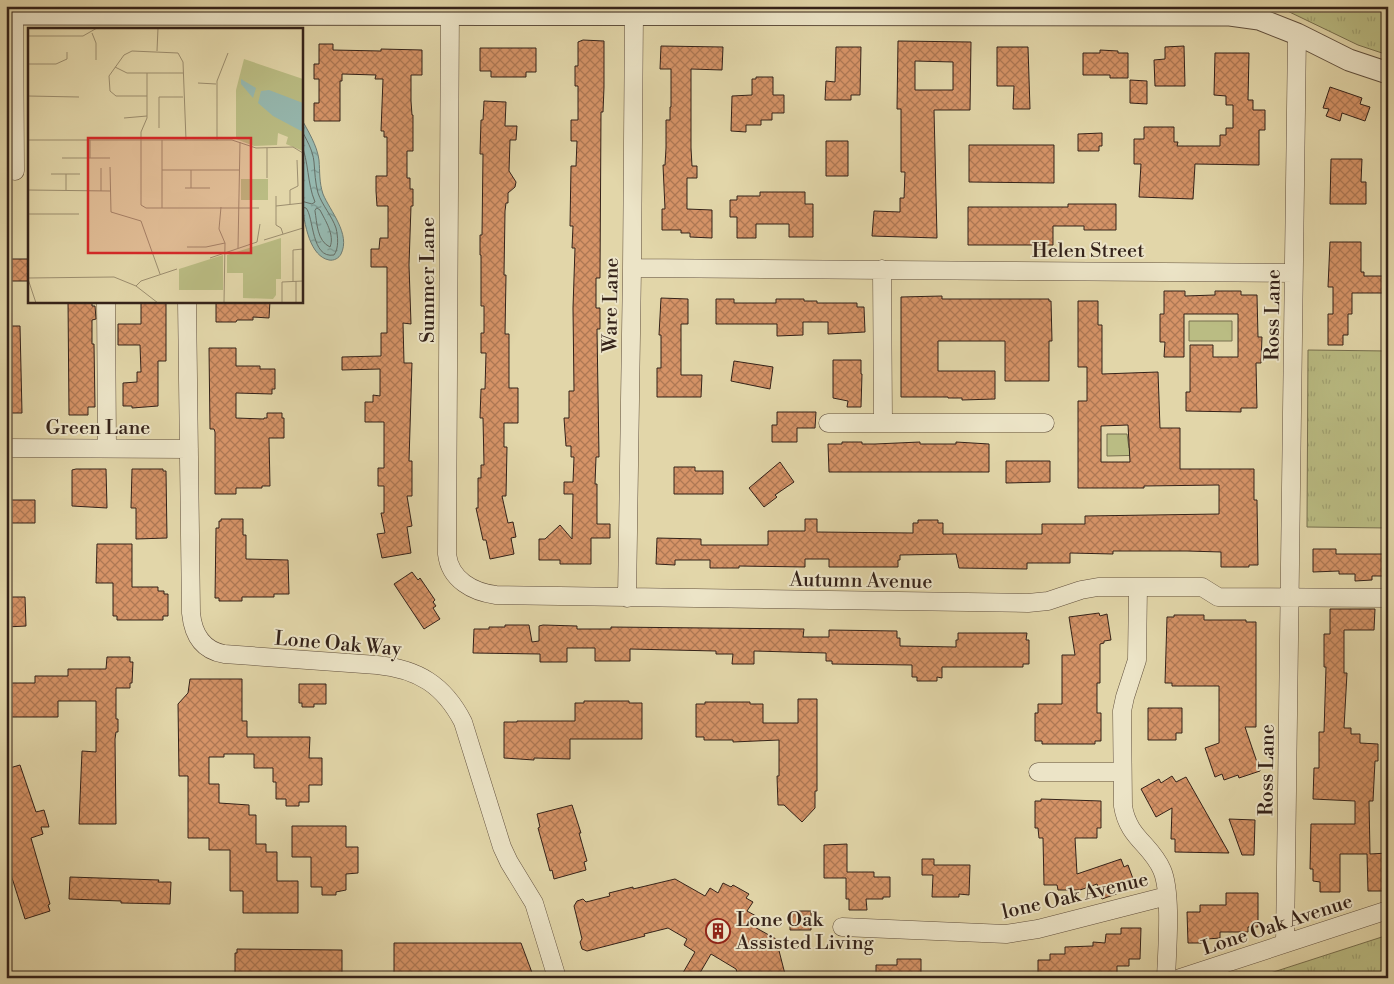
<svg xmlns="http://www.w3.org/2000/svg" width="1394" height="984" font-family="'Libre Bodoni',serif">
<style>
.grass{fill:url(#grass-tufts);stroke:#776f4e}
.green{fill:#babc83;stroke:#776f4e}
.water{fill:url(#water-ripples);stroke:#6f7c73}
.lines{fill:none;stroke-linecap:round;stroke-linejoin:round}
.shore{stroke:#656d64;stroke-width:1}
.building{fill:url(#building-cross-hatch);stroke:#342219;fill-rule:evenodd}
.minor-casing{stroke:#604f3d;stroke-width:19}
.tertiary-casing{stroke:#604f3d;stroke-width:23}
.minor{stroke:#ece4c7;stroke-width:18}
.tertiary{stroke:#ece4c7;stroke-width:21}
.labels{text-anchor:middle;stroke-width:4;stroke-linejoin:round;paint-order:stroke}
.street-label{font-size:20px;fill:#342219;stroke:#ece4c7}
.poi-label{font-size:20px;fill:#342219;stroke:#ece4c7;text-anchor:start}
.inset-road{fill:none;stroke:#9c8e6f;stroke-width:1}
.view{fill:#d62828;fill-opacity:0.15;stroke:#d62828;stroke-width:2.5}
.inset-edge{fill:none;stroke:#342219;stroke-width:2.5}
</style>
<defs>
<pattern id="grass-tufts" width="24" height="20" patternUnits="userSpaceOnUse" patternTransform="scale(1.25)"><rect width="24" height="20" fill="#babc83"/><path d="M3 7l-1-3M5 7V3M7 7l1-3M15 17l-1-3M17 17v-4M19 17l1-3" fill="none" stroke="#a0a171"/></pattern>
<pattern id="water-ripples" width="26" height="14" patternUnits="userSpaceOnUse" patternTransform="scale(1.25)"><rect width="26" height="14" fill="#96b8af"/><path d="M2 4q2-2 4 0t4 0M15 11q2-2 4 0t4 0" fill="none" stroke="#7b958e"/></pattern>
<pattern id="building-cross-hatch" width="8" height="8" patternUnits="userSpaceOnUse" patternTransform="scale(1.25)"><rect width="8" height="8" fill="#d59367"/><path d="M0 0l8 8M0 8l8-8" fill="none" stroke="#ae7854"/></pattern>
</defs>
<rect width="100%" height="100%" fill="#e2d6a9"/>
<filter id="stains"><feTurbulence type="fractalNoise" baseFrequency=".004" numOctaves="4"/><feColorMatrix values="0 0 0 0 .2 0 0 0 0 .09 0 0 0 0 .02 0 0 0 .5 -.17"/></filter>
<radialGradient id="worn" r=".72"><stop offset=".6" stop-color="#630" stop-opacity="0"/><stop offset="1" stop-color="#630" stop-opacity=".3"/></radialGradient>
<!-- grass -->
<path class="grass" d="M1277,6h111v49l-30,-10z
M1308,350l80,1v177l-81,-1z
M1388,935v43h-133z"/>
<!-- green -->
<path class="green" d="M1189,321h43v20h-43z
M1107,434h20l2,14h17l6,7 -45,1z"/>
<!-- water -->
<path class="water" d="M301,118c7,13 16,27 18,42 1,12 0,22 4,34 7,17 28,40 18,60 -2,4 -7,7 -12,6 -36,-7 -28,-114 -28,-142z"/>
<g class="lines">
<!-- shore -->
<path class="shore" d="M301,129c5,10 12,21 13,33 1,11 1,20 4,31 4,12 14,23 18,35 2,9 3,20 -2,27 -23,4 -20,-38 -28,-47l-5,-1
M301,143c8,19 6,40 14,59l-3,2 -11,-3
M317,208l3,2c5,10 15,25 10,37 -13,-6 -13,-24 -15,-36z"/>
</g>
<!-- building -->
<path class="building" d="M583,40l21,1v46l-1,25h-2l-1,166h-4v30h4v21h-3l2,128h-3l-1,27h2v40h13v14h-19v26h-31v-4h-21v-21h6l15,-14 12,14 1,-45h-9v-12h9l1,-25h-3v-11h-5l-2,-28h5v-27h5l-1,-83 2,-60h-3l1,-22h-3l1,-60h5l1,-25h-6v-21h7v-34h-3v-20h3v-24z
M898,41l73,1 -1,68h-36l3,128 -65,-2 2,-25 26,1v-14h4l1,-26h-4v-63h-4zM915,61l38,1v28h-38z
M319,44h14v6l48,1v-2l41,1v25h-11v26l1,14h1v36h-6v27h3v11h3v17h-2l-2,59 2,59 -8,-1 1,40h8l-3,98h3v35h-5l5,30 -5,1 4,26 -29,5 -5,-24 8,-1 -4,-20h3v-27h-6v-18h6v-46h-19v-20h8v-7l7,1v-27l-38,1v-13l39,-1v-23h6v-66h-16v-18h8l1,-11h8v-32h-11l-1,-15v-15h11v-39h-3v-6h-3l2,-52h-8l1,-4 -34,-1v7h-2v40h-26v-18h5v-24h-5v-15h5z
M661,46l62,1 -1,23 -31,-1v79l1,18h5v12h-10v31l25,1v28l-22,-1v-4h-9v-3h-19v-21h3l-2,-44h2l1,-17v-28h4v-13h1v-38h-11z
M1184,46l1,40h-30l-1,-26 11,-1v-12z
M836,47h25l-1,48h-9v5h-26l1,-19 9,1z
M997,47h31l2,62h-17l1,-23h-17z
M480,48h56v24h-10v5h-35v-6h-11z
M1100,50l18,1v2h10v25h-18v-3h-27v-22h17z
M1215,53h34l-1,47h5v10h12v20h-6v35l-64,-1 -2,35 -54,-2 2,-33h-7v-25h10v-12h30v15h4l-1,4h43v-11h6v-7h7v-23h-7v-9l-12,-1z
M756,77h17v18h11v18h-12v7h-11v5h-15v7l-15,-1 1,-35 20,-1v-16h4z
M1130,80l17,1v23l-17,-1z
M1330,87l32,11 -2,6 10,3 -5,14 -23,-8 -2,8 -14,-5 3,-7 -6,-1z
M484,101l22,1 -1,24h12l-1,14h-6l-1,31 7,11 -1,5 -7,6v10h-2l-1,8 -1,64h2l-1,59h4v54h9v35h-14v24h3l-1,49h-4l6,27 5,-1 3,15 -5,1 3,16 -24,5 -4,-19h-3l-7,-32h2v-30h3v-13h3l-1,-47h-3l1,-29h4l1,-36h-5v-20h3v-27h-3v-51h-1v-20h2l1,-81h-3l1,-34h2z
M1102,133v13h-3v5h-21v-17z
M826,141h22v35h-22z
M969,145h85v38l-85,-1z
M1331,159h31l-1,23h5v22h-36z
M760,192h45v12h8v33h-24v-13h-33v14h-19v-21h-7v-17h7v-4h23z
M1068,204h48v26h-32v-4h-31v19h-85v-38h100z
M1330,242h31v30h3v4h24v17h-36v21h-4v21h-5v10h-15v-31h5v-27h-5z
M6,259h23v22h-23z
M1164,291h21v5l30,-1v-4h26v4h16l1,42h4l-1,26h-5l1,45h-16v4l-55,-1v-19h4v-47h23v12h25v-43h-54v43h-20l1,-15h-5v-28h4z
M942,296v3h107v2h2l1,40h-3v40h-44v-40h-67v30h57v28l-33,1v-2h-14v-1h-47v-100z
M661,298l27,1v25h-7v51h21l-1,22h-44v-29h4v-33h-2z
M716,299h18v4h42v-4h28v2h13v2h40v4h7l1,25 -37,2v-12h-25v13l-26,1v-12h-61z
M68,301h18v2h6v3h3l1,13 -4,1v24h2l1,63h-7v8h-19z
M141,301h25v60h-8v45l-26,2v-2h-9v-23l14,-1v-10h4l-1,-27h-22v-21h23z
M216,301h54l-1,17 -16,-1v3h-16l-1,2h-20z
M1078,301h20v24h4v49l56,-2 2,56h20v41h74v31h3l1,65h-9v2h-28v-15l-34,-1h-74v3l-43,-1v10h-43v6l-68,-1 -3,-14 -56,1v5h-2v7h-69v-8h-24v8l-66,-1v2h-29v-8h-35v5l-19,-1 1,-26 44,1v6h67v-14h37v-12h12v13l96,1v-10h5v-3h20v3h5v11h99v-10h43v-8l134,-2v-29l-75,1v2h-66v-87h9v-34h-9zM1128,425l2,37h-29v-36z
M6,326h14l2,87h-16z
M209,348h27v18h24v3h15v20h-3v5l-36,-1v25l28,1v-1h3v-5h15v5h2v20h-15l1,48h-8v2h-26v6h-21v-62l-1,-3h-4z
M833,360h28v14h1l-1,33h-14l1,-6 -15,-3z
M734,361l39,6 -3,22 -39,-8z
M777,412h39l-1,16h-18v14h-25v-17h5z
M842,442h20v2h13l45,-2v2h36v-2l33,2v28h-160l-1,-28h14z
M1006,461h44v21l-44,1z
M780,462l14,20 -19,13 2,2 -13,10 -15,-19z
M674,467h21v4h28v23h-49z
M76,469h30l1,39 -35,-2v-36z
M132,469h31v2h3l1,67 -31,1v-31h-5z
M6,500h29v23h-29z
M221,519h22v16h3v24l42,1 1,34h-15v3h-32v4h-23v-3h-4l1,-70h3v-7h2z
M97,544h35v43h26v4h6v3h4v22h-5v4h-46v-4h-4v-33h-17z
M1313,549h23v5h50v22h-14v4l-17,1v-7h-16v-3l-26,1z
M412,572l6,8 2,-2 15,22 -2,2 3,4 -3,2 7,11 -16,10 -30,-45z
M6,597h19l1,29 -20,1z
M1330,609h45l-1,21h-30v43h3l-3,55h7v6h9v9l18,1v17h-3l-2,40h-4l1,53 18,-1v18h-5l1,20h-16l-1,-37h-27v38h-20v-10l-7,-1v-12h-3l1,-45h44v-23l-42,-2 1,-31h5v-36h5l2,-65h-2v-33h6z
M1099,613l1,3 7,-2 4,26 -7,1v2l-4,1v39h-3v30h4v28h-6v3h-53v-3h-7v-28h3v-9h24v-49h13l-6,-38z
M1174,615h30v5h42v2h10v105h-11l15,44 -21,7 -1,-3 -14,5 -2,-6 -7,3 -10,-29 14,-5v-57h-47v-3h-7l2,-66h7z
M505,625h24l3,17 7,-1v-15l4,-1 34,1v3h34v-2l193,2 -1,8h26v-7l68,1v7h3v8l56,1v-7h2v-7h69l-1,7h3v24h-6v3h-81v11l-5,-1v4h-20v-4h-5v-12l-80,-1v-3h-6v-8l-72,-2v13h-22l1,-10h-17v-3l-86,-2v12h-35v-13h-28v14h-27v-8l-67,-1 1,-24h15v-2h16z
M107,657h23v5h3l-1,21h-2v5h-14v31h2v13h-2l-1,7 1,85h-37l3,-73 14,1v-51h-38v16h-52v-34h29v-7h33v-7h38z
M190,679h52v42h5v16h63l-1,21h13v27h-13v17h-10v4h-13v-7h-10v-17h-3v-14h-19v-14h-30v3h-15v27h10v19l30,2v10h7v29h10v8h11v29h21v32h-55v-22h-13v-41h-21v-12h-21v-62h-9l-1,-72 10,-11z
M299,684h27v20h-12v3h-12v-4h-3z
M798,699h19v92h-2v17l-13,14 -18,-17h-6l-1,-29h2v-36l-46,2v-2h-29v-3h-8v-33h9v-2h45v2h13v19h35z
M584,701h45v2h13v36h-72v20l-36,-1v2l-30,-2v-36h13v-1h58v-18h9z
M1148,708h34v25h-6v7h-28z
M20,765l16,47 8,-2 5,17h-8l2,7 -12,4 19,66 -2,1 2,6 -25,8 -19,-60v-8l5,-1 -5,-17v-64z
M1172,776l4,6 10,-5 43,76 -54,-1v-13h-4l1,-31 -16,9 -15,-28 18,-10 2,4z
M1041,799l60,2v27h-4v10h-22l2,36 44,-15 3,8 4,-2 8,22 -34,12 -5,-15 -17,6h-22l-1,-5h-13l-1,-47h-4l-1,-10h-3v-27h6z
M572,805l9,28h-2l8,28 -3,1 2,8 -32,9 -2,-9 -2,1 -12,-43 2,-1 -3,-13z
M1229,819l26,1 -1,35h-12z
M292,826h54v21h12v26l-12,1v16l-10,2v3h-14v-8h-11v-30h-19z
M847,844v28h27v5h16v20h-7v2h-17l1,11h-18v-11h-3v-21h-22v-33z
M922,859h12v6h36l-1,30 -10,-1v3h-27l1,-22h-11z
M70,877l89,3 -1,2h13l-1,22 -49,-1v-2l-52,-2z
M675,879l30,17 5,-8 8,5 5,-10 8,4 2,-2 16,9 -3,4 7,4 -6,9 9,5 -5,9 25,14 10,39h-47l-3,-9 -25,-15 -14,24h-17l15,-26 -11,-7 3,-6 -19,-11 -24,6 1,2 -58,15 -5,-2 -2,-7 2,-3 -8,-33 3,-5 6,-2 3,3 24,-6 -1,-3 24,-6v2z
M1226,893h32v34h-10v5h-28v6l-13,1v4h-19l-1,-31h13v-7h26z
M790,911h21v19h-21z
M1121,928h20l-1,31h-11v7h-12v9l-33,-1v4h-46v-18h12v-6h15v-7l28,-1v-4l12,1 1,-9h15z
M394,943h127l13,35h-140z
M237,949l105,1v28h-107v-25h2z
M897,959h24v19h-45v-13h21z"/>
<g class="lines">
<defs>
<path id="minor" d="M450,6l-3,548c3,26 26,38 49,41l532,8 20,-2 33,-11 17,-3h104l16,10 170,1
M14,14l1,157
M632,268l661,5
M882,269l1,153
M106,301l1,147
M187,301l4,312c2,21 11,37 33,41l153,11c41,4 67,20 86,57l39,125 7,15 25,41 23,75
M828,423h217
M6,448l183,1
M1138,587l-1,73 -12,37 -3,14 1,95c5,32 28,38 39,64 10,23 5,81 4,108
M627,598l5,-330 2,-255
M1038,772h84
M842,927l164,7 32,-5 129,-33
M1285,943l12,-909
M1180,978l208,-68"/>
<path id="tertiary" d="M6,14l1224,1 29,4 38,15 52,26 39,13"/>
</defs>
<!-- minor casing -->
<use href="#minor" class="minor-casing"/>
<!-- tertiary casing -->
<use href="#tertiary" class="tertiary-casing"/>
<!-- minor -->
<use href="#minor" class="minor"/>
<!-- tertiary -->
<use href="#tertiary" class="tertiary"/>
</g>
<!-- icons -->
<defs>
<symbol id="building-ring" viewBox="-11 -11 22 22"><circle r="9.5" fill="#ece4c7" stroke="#8f2418" stroke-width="1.5"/><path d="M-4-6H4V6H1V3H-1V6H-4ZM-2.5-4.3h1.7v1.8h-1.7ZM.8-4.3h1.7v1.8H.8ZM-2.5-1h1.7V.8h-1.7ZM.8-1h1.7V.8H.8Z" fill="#8f2418"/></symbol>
</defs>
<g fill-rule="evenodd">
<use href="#building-ring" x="704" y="917" width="28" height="28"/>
</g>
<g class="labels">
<!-- street labels -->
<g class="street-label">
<text x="1088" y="257">Helen Street</text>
<text transform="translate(427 280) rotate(-90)" y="7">Summer Lane</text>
<text transform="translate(610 305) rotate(-89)" y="7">Ware Lane</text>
<text transform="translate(1272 315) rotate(-89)" y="7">Ross Lane</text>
<text x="98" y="434">Green Lane</text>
<text transform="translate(861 580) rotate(1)" y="7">Autumn Avenue</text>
<text transform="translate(338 643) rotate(5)" y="7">Lone Oak Way</text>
<text transform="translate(1266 770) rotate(-89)" y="7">Ross Lane</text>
<text transform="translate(1075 895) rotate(-13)" y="7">lone Oak Avenue</text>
<text transform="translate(1277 924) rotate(-18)" y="7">Lone Oak Avenue</text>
</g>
<!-- poi labels -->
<g class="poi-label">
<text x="736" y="926">Lone Oak<tspan x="736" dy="23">Assisted Living</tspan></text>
</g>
</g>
<!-- overview -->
<g transform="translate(28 28)">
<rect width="275" height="275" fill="#e2d6a9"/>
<path d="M216,31l59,20v72l-17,-7 2,-7 -10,-4 -1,12 -23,1 -18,-7v-49zM213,151h27v21h-27zM253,210v41h-5v16l-3,4 -30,-1v-25h-16v-18z" fill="#babc83"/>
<path d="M195,227v35h-44v-21z" fill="#babc83"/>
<path d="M213,51l15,9 -3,10 -12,-14zM241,62l34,13v29l-30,-16 -15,-13 3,-12z" fill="#96b8af"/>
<path class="inset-road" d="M64,5l4,10v17M0,8h55l14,-8M129,23l1,-23M0,36h28l11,-5v-7M87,39l12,6h56M119,45v45l-6,14v73l5,3h113M170,55l18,1M0,68l51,1M119,68h-31l-6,-5 -1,-15 15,-21 8,-4 46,2 5,9 3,78M96,90l23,-2M131,100v-31h24M0,112h204l24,8 37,-1 10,6M62,112v18M189,112v-59l11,-28M239,120v30M34,130h48M82,139l1,45 30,9 19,53M73,140v23M134,142h77M163,142v18M23,146h29M38,146v16M157,160h25M0,162l82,1M248,168v29l5,3 2,6M262,176v-14l8,-4 -1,-26M248,178l27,-3M193,179l-2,22 6,14 -1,60M134,180v-68M0,186h51M236,212l39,-12M159,219h19l19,-4M210,220l2,-106M182,230l47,-16 3,-18M0,250l86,-1 22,9 22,17M0,251l8,24M265,253v-31l10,-1M268,253v22M108,258l5,-5 36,-12M254,275v-21l21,-1"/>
<path class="view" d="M60,110h163v115h-163z"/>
<rect width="275" height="275" class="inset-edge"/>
</g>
<!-- margin -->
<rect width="1394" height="984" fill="none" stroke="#e2d6a9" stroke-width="25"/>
<rect x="8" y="8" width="1379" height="969" fill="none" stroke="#342219" stroke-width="2.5"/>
<rect x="12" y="12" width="1369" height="959" fill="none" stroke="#342219"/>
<rect width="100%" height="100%" filter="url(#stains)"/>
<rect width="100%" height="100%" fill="url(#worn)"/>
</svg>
